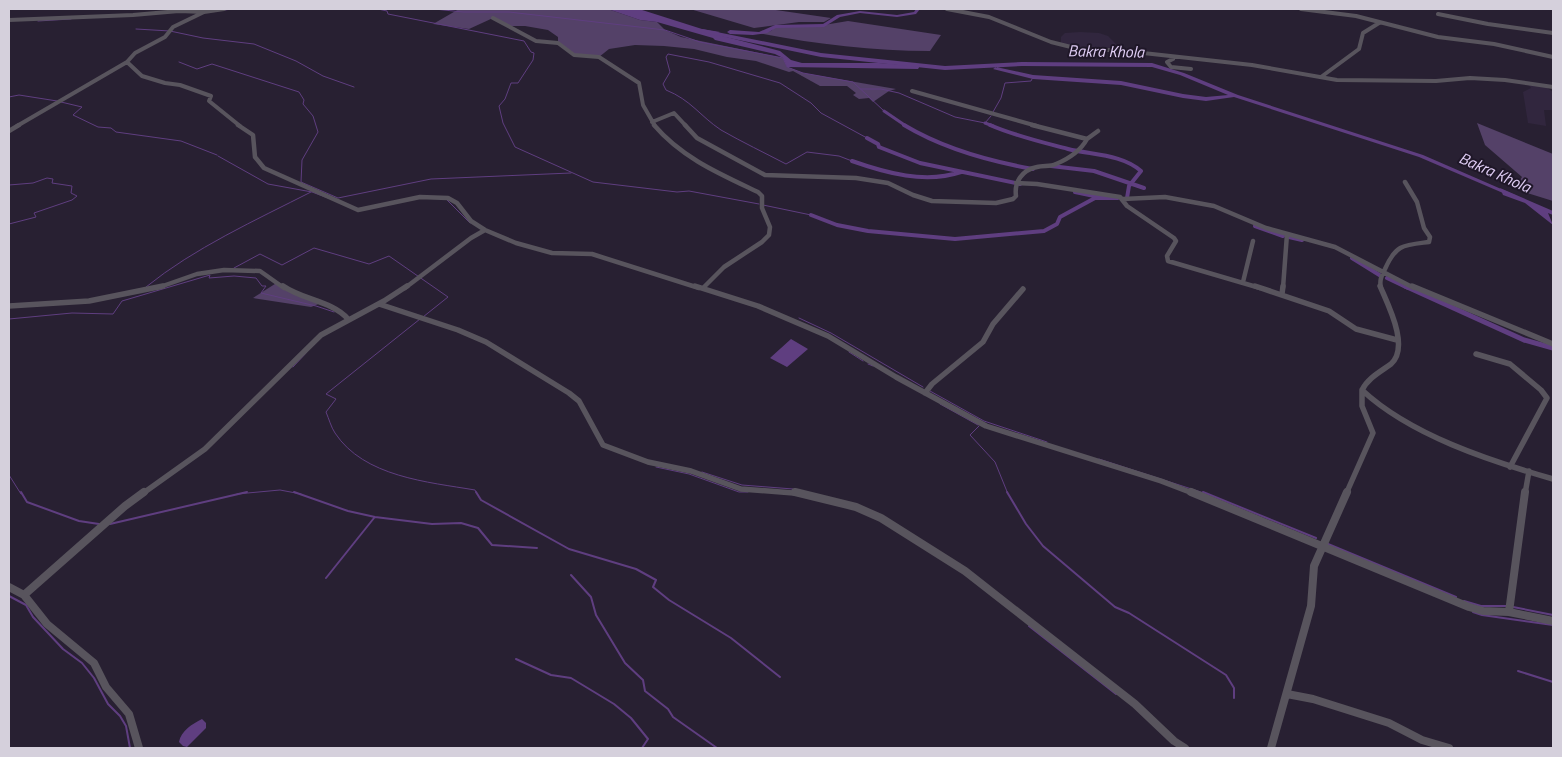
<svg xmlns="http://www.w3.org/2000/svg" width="1562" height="757" font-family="'Titillium Web',sans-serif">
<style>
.built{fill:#31263e}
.green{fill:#544168}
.water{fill:#5f3e80}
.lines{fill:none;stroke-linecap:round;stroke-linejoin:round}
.stream-far1{stroke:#5f3e80;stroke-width:1}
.stream{stroke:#5f3e80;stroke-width:2}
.canal-far2{stroke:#5f3e80;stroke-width:3}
.canal-far1{stroke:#5f3e80;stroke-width:4}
.canal{stroke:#5f3e80;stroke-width:5}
.river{fill:#5f3e80;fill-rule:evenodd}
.minor-far3{stroke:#58545d;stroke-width:4}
.minor-far2{stroke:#58545d;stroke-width:4.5}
.minor-far1{stroke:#58545d;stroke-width:5.5}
.minor{stroke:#58545d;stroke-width:8}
.labels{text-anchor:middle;stroke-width:4;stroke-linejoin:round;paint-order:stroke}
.far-water-label{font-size:16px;font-style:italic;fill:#e0cef5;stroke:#1f1728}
</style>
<rect width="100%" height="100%" fill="#282032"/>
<!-- built -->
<path class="built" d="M1080,32l19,1 9,3 12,12 -16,3 -43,-6v-8l4,-4z
M1526,82l17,3 10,7v18h-9l2,16 -18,-3 -5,-31 8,-4z"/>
<!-- green -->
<path class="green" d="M459,9h149l32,11 17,2 8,8 16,7 102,21 4,9 16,6 93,16 -7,2 -16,11 -4,-4 -10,1 -6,-4 3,-2 -9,-7h-27l-27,-15 -4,1 -33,-11 -29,-4 -33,-8 -30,-3 -29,-1 -26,4 -10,8 -25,-2 -16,-11v-7l-10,-7 -23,-4h-18l-14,-8 -24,11 -36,-5z
M690,9h79l62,9 -7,4h-25l-45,6z
M848,21l93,14 -11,16c-58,0 -115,-7 -172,-18l13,-2 4,-4 49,-2z
M1477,123l76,31v47l-35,-11 -3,-3 7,-10 -37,-32z
M278,282l43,21 -10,4 -58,-9z"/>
<!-- water -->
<path class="water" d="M608,9h31l63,20 18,3 -5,2 65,17 11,9 11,3h77l41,3 -2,3 -131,-2 -4,-9 -8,-4 -60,-14 -2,-2 -56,-16 -17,-2z
M1500,188l53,23v4l-5,-2 5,12 -28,-22 -22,-8z
M791,339l17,10 -21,18 -17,-9z
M202,719l4,4v5l-19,19 -4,-1 -4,-4c2,-11 13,-18 23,-23z"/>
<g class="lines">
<!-- stream-far1 -->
<path class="stream-far1" d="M378,9l9,2 1,3 136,27 7,11 3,1 -1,7 -15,23h-7l-6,16 -6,7 4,17 12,24 78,35 84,10 12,-1 70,13
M434,9l29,3h46l156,18 35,12 83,16 4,9 16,6 50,9 31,29
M225,10l6,-1
M38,21l33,-2
M136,29l34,2 33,7 51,6 42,17 27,15 31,11
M179,62l18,7 15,-5 87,28 5,8 -1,4 10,12 5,16 -16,28 -1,22 37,16 93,-19 140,-6
M860,89h21l18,4 56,24 30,6 6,-7
M9,97l10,-2 38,6
M61,102l21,5 -9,8 25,12 13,1 5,4 65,9 36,14
M993,112l8,-14 4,-15 26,-2 2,-4
M218,156l50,28 44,8 16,6
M852,161l-13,-5 -32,-4 -21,12c-21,-11 -44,-22 -65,-34 -21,-14 -30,-30 -55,-40l-3,-6 7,-12 -4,-15 2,-3 41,8 71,21 31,20 10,10 46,25
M9,185l24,-2 14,-5 6,1 -1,4 20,3 -1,7 6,3 -5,4 -38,13 2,4 -27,7
M447,200l23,23
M763,205l48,10
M234,268l26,-14 22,11 32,-17 55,16 20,-8 59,41 -25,20
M146,287c48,-39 110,-67 165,-95
M799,318l32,15 92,54
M9,319l63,-6 41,1 9,-13 88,-26 -1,3 25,-2 22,2 6,8h4l-5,7 55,13 18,6
M420,319l-94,75 10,5 -10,13c3,7 5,15 9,21 29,44 93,49 140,57l2,4
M849,352l14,9
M868,364l5,2
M293,367l14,-15
M930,391l54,30 63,21
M940,404l38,21
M979,426l-9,9 25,27 13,32
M1099,459l108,35
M656,467l33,7 50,18h9
M702,472l40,13 51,4
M9,475l12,19
M237,494l43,-4 21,4"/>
<!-- stream -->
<path class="stream" d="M21,492l6,10 52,19 20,3
M294,492l54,19 27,6 57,7 29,-1 17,5 14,17 45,3
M476,492l5,8 88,49 67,20 20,11 -3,7 16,13 62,38 49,39
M1007,492l19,32 17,22 72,61 14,6 97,62 8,13v10
M1203,492l113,46
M110,524l137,-32
M1328,544l128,53
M571,575l20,22 5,18 29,48 18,17 2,11 23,18 5,8 44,31
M326,578l48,-60
M9,596l17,9 7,12 30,32 19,14 12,15 14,26 12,12 6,10 4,22
M1464,601l17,5h26
M1513,607l40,8
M1473,612l9,3 71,10
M1029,626l87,68
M516,659l35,16 20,3 43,26 17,14 17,21 -6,9
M1518,671l35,11"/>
<!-- canal-far2 -->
<path class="canal-far2" d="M884,111l22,15
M985,123l8,3"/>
<!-- canal-far1 -->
<path class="canal-far1" d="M904,125c40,24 84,36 129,44
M990,125c25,11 52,17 78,24 24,6 54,5 73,22l-12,15 -2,12
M867,138l11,6 1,3 41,16 100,21
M852,161c34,12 73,23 109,11
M1051,166l43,5 50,17
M1075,192l24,5
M811,215l26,10 31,6 87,8 89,-8 13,-7 3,-7 35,-19h23
M1255,226l28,10
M1289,237l13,3
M1352,258l29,18
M1387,278l21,10"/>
<!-- canal -->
<path class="canal" d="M1405,286l119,54 29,8"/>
<!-- river -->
<path class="river" d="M916,9h4l-4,5 -19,3 -37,-4 -20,4 -16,10 -48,1 -9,5 -14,2 -23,-1 -3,-2 3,-2 29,2 16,-7 48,-1 14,-9 23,-4 37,4 17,-3z
M702,29l119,24 124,13 77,-4 130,1 32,10 54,22 185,60 92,40 -3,2 -2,-1 -91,-39 -185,-60 -28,4 -23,-3 -62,-13 -88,-6 -40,-10 3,-2 37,8 88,6 62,13 23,3 22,-2 -48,-20 -28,-8 -130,-1 -77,4 -124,-13 -121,-25v-2z"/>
<!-- minor-far3 -->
<path class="minor-far3" d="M947,9l42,8 62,25 32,8h33l136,15 85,15 99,1 34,-3 35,2 48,7
M1301,9l55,7 82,21 56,7 59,13
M204,12l-31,15 -8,10 -30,16 -8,9 15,14 23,7 15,2 31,11 -2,5 31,25
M1438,14l50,10 65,9
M493,18l43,23 22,2 16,12 25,2 40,26 4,22 12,21
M9,20l124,-5 46,-4 25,1 20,-3
M1173,59l-6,3 4,5 20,2
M1321,77l38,-28 4,-16 16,-10
M912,91l125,35
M652,122l22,-9 12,13
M17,126l110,-64"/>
<!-- minor-far2 -->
<path class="minor-far2" d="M238,125l15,10 2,22 9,11 94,42 62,-13 28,1 9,5 14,18 14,9 31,13 36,10 40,1 107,34
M654,125c28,33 66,49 104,67l4,4v12l8,19 -1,8 -7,7 -38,25 -20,20
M685,125l12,13 68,37 91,3 32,5 25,12 19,6 64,2 17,-4 3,-3c-2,-14 6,-26 21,-29 6,-2 13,0 19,-3 12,-5 25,-14 31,-25l-55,-14
M9,131l10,-6
M1087,139l11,-8
M1016,183l21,1 83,13 7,9 47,32 2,3 -9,15 1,5 92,27
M1123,199l42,-2 49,9 52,22 69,19 79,41
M1243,282l10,-41
M157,288l40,-14 27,-4 36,1 24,17
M405,288l66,-50 14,-8
M1283,288l4,-54
M1381,288c-2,-8 1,-13 4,-19 11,-25 19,-24 44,-27l1,-5 -6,-9 -7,-26 -12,-20"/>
<!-- minor-far1 -->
<path class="minor-far1" d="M283,286c20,14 49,15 65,33
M695,286l63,20 70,30 68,41 90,49 175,55 34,13
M1255,286l74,25 27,18 41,11
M1380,286c8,19 30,61 11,78 -11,8 -23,14 -29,26 48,45 128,71 191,89
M1412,286l141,58
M1282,294l1,-8
M379,304l79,26 28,12 83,51 10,8 24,44 45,17 43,9 50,18 65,5
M9,306l80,-5 74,-15
M1476,354l34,10 31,26 6,8 -37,69
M925,393l7,-9 51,-42 10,-18 30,-35
M142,494l63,-45 116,-114 63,-34 23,-15
M1346,494l27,-61 -11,-27v-16
M1525,494l4,-23"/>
<!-- minor -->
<path class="minor" d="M795,492l61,15 25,11 84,53 170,133 39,37 11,7
M1191,492l278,115 14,4 26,1 44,9
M9,587l15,8 23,29 47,39 12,24 23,27 10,34
M24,595l101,-89 19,-14
M1509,612l16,-120
M1287,694l26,5 76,24 33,17 27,8
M1271,748l40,-142 3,-40 33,-74"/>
</g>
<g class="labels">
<!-- far-water labels -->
<g class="far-water-label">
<text transform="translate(1106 51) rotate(1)" y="6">Bakra Khola</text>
<text transform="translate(1495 172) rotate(24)" y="6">Bakra Khola</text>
</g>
</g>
<!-- border -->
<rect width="1562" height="757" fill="none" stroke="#d5d0dc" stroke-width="20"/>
</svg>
